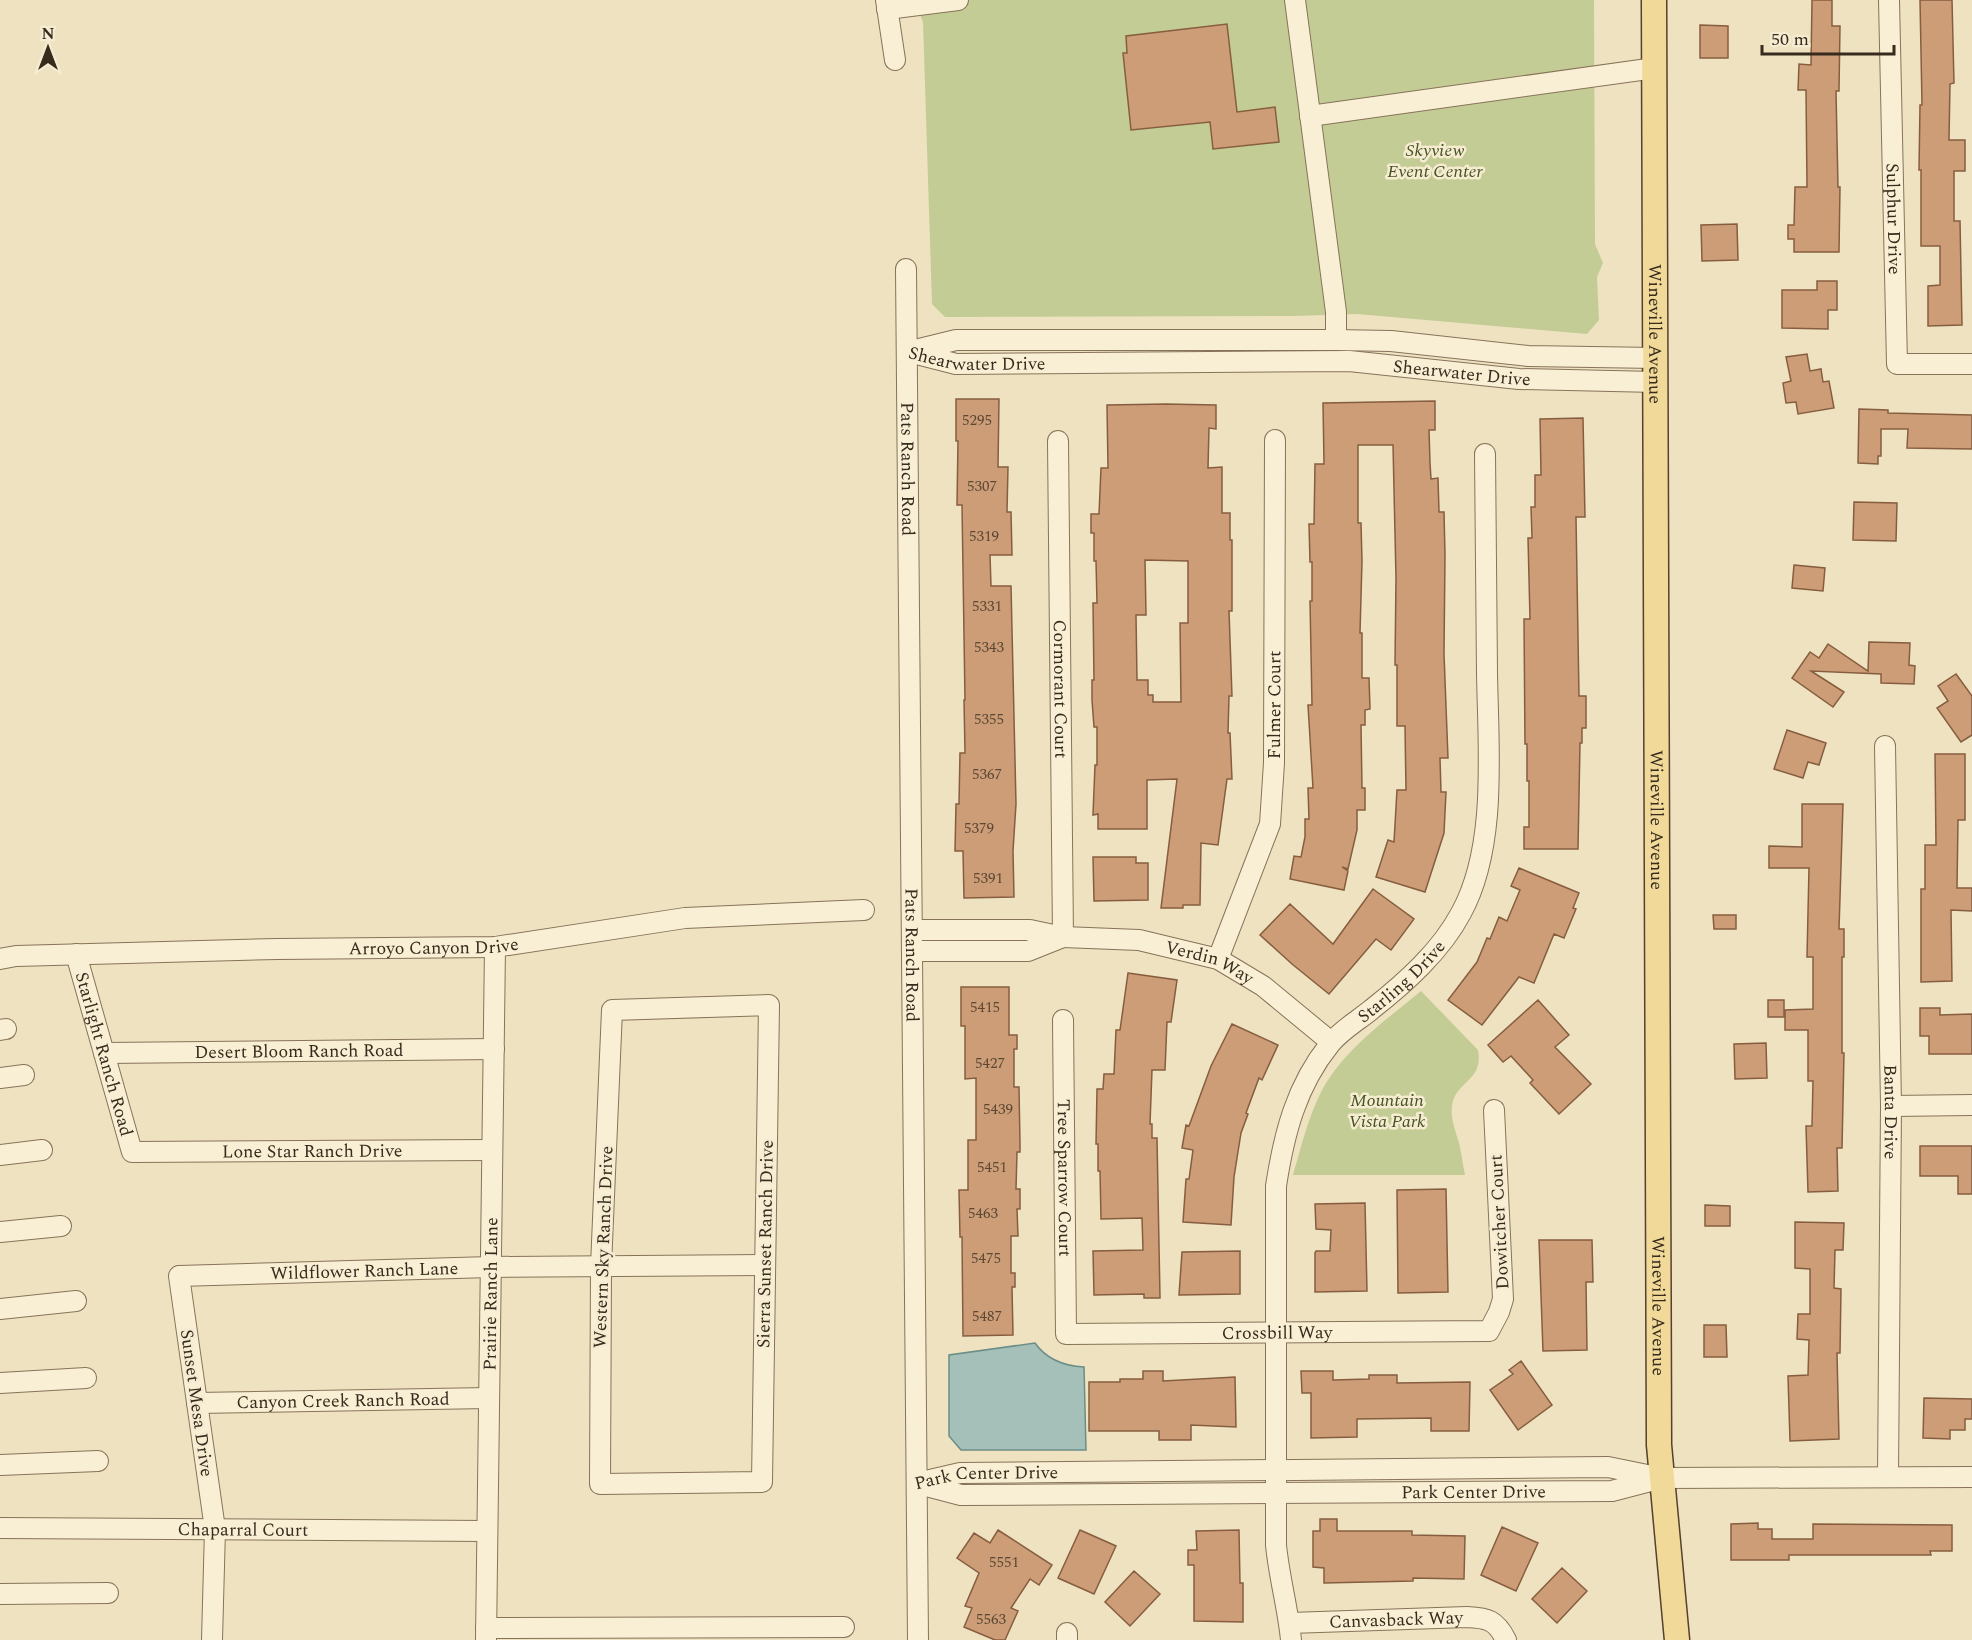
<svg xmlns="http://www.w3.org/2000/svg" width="1972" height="1640" font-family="Spectral,serif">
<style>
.green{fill:#c4cc95}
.water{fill:#a4c0b9;stroke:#6b8e87;stroke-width:1.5}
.building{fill:#cc9d77;stroke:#865e3f;stroke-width:1.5;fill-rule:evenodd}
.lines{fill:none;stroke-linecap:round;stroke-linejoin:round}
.minor-casing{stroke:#877359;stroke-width:22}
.major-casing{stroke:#55412d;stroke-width:27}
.minor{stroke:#f9efd4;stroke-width:20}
.major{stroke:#f1d999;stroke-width:24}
.labels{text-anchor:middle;stroke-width:5;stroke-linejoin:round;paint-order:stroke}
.number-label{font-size:15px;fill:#5c4834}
.park-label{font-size:18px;font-style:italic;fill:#465324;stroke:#f5ecd1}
.street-label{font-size:18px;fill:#372b1d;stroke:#f5ecd1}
</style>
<rect width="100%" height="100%" fill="#eee2c1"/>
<!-- green -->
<path class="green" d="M914,0h680l1,244 8,19 -6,14 2,43 -12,14 -230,-20 -63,2 -349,1 -13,-13 -9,-282z
M1421,991l57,59c6,31 -23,31 -26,56 -2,14 5,28 8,41 2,10 3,19 5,28h-172c8,-28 15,-57 28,-83 23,-43 64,-71 100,-101z"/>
<!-- water -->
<path class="water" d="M1035,1343c12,17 29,23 49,24l2,83h-125l-12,-14v-81z"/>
<!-- building -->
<path class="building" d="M1812,0h20v26h8l-1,65h-3l2,96h2l-1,65h-45v-13h-6v-14h6l1,-38h12l-1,-97h-8l1,-26 12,1z
M1920,0h32l2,83 -4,1 -1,56h16v31h-11v50h6l2,104 -34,1v-40l12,-1v-39h-19v-76h-2l1,-65h2z
M1227,24l10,88 38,-5 4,35 -66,7 -3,-27 -79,8 -8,-77h4l-1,-17z
M1700,25l28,1v32h-28z
M1737,224l1,36 -36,1 -1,-36z
M1817,281h20v29h-9v19l-46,-1v-38h35z
M1807,354l3,17 11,-2 2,13 6,-1 5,27 -36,6 -2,-12 -10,1 -3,-20 8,-2 -5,-24z
M956,399h43l-1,68h10l-1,45h4l1,43h-22l1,31h20l5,218 -3,47 1,46 -50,1 -1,-47h-8l1,-47h3l1,-51h5l-1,-53h1l-3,-195h-5l1,-64h-2z
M1435,401v29h-6l1,33 1,16 7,-1 1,34h5l1,43 -1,99 4,104h-8l1,34h5l-2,41 -19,59 -49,-15 12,-37 6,2 3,-52h9l-1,-64h-8v-61h-2l1,-87 -3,-133h-35v78h3l1,38 -2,72h2v45h7l1,31 -5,1v15h-4l1,63h3v22h-8v20l-9,39 -6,-2 6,4 -4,19 -54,-11 4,-23 7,1 4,-20v-18h4l-1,-31h5l-5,-83h4l-2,-104h2v-39h-2l-1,-38h5l1,-60h9l-1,-61z
M1166,404l50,1v24l-7,-1 -1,40 14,-1v46h8v27h2v71h-3l3,85h-3l-1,37h2l2,46h-5l-9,66 -17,-2 -1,62h-17v3h-22l16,-129 -30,1v49h-49v-15l-5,1 2,-50h2v-38h-3l-2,-27v-20h2l-1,-77h4l-1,-42h-2v-28h-3v-19h8l2,-46h7l-1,-63zM1145,560l43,1v62h-8l1,79h-28v-7h-5v-15h-11l-1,-65h10z
M1859,409l29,1v3l84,2v34l-65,-1 1,-19h-27v27h-3v8l-20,-1z
M1583,418l2,99h-9l3,179h7v32h-4v15h-2l-2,106h-54v-22h5v-46h-2v-37h-2l-1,-125h6l-2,-81h4l-1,-31h4v-32h6l-1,-56z
M1854,502l43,1 -1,38 -43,-1z
M1794,565l31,3 -2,23 -31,-3z
M1869,642l41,1 -1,22 6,1 -1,18 -33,-1v-9l-70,-3 33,21 -11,15 -41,-29 18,-26 9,6 9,-14 40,27z
M1956,674l16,22v39l-11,7 -24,-34 11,-7 -10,-15z
M1787,730l39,13 -7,22 -11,-3 -5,16 -29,-9z
M1935,754h30v66h-7l-1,68h15v23l-21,-1 1,71 -31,1v-93h4v-44h11z
M1802,804h41l-4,125h5v28h-2v96h2l-2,95h-5l1,43 -30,1 -2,-66h6l1,-45h-5v-51h-23v-20l28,-1v-52h-6l2,-89h-40v-22l33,1z
M1093,857h43v6h12v37l-54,1z
M1519,868l60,25 -6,15 3,1 -12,29 -10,-4 -20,49 -15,-6 -37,48 -34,-25 29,-38 10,-24 3,1 9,-22 8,4 13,-31 -9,-4z
M1373,889l41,30 -23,31 -15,-11 -47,55 -37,-30 -32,-29 30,-31 43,40z
M1713,915h23v14h-22z
M1128,973l49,7 -6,42h-4l-2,48h-13l-2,54h2v14h5l3,160h-16v-4l-50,1 -1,-44 50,-1 -1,-32 -41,1 -1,-48h-2v-27h-2l1,-55h6l1,-15h10l2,-44h4z
M961,987h48v48h8v14h-3v38h5l1,57v8h-3l-1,37h4v20h-3l1,27h-7v37h4v14h-3l1,48 -50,1 -1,-99h-2l-1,-47h9v-50h8v-62l-11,1v-53h-4z
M1538,1000l31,35 -14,12 36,37 -32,30 -29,-31 3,-3 -22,-24 -8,6 -15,-17z
M1768,1000h16v17h-16z
M1920,1008h20v7l32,-1v40h-43v-18h-9z
M1232,1024l46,21 -16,35 -3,-2 -13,35 2,1 -7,19 -7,44 -3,48 -48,-3 3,-43h3l4,-29 -11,-2 4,-23 3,1 22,-60z
M1766,1043l1,35 -32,1 -1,-35z
M1920,1146h52v48h-14v-18h-38z
M1446,1189l2,103 -50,1 -1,-103z
M1365,1203l2,88 -52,1v-39l1,-2h14l1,-21 -15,-1 -1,-25z
M1705,1205l25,1v20h-25z
M1795,1222l49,1 -1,27h-8l-1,38 7,1 -1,64h-3l2,86 -49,2 -2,-65 20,-1 1,-35 -12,-1 1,-25h12v-45l-15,-1z
M1539,1240h53l1,42h-7l1,68 -44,1z
M1240,1251v43l-61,1 3,-43z
M1704,1325h22l1,32h-23z
M1521,1361l31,44 -34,25 -28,-40 23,-16 -4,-4z
M1143,1371h20v10l72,-4 1,50 -45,-2v15h-32v-9h-70v-49h31v-3h23z
M1301,1371h32v9l36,-1v-4h28v8l73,-1 -1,49h-38v-13l-74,1v18l-46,1v-45h-9z
M1924,1398l48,1v20h-7v11h-15v9l-27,-1z
M1320,1519h17v12h75v4l53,1 -1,43 -51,-1v3l-89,2v-15l-11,-1v-36h7z
M1758,1523v6h14v10h41v-15l139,1v26h-22l1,4h-142v5h-58v-36z
M1502,1527l36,16 -22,48 -35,-16z
M998,1530l54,35 -13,20 -9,-6 -19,29 7,3 -13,29h-10l-31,-13 8,-19 -7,-2 14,-33 -22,-15 17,-25 16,10z
M1080,1530l36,16 -22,48 -36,-16z
M1239,1530l1,53h3v39l-49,-1v-56h-6v-15h9l-1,-19z
M1562,1568l25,23 -30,32 -25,-24z
M1134,1571l26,23 -30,32 -25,-24z"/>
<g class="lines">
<defs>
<g id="minor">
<path d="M886,0l9,60"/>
<path d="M1295,0l41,312v28"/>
<path id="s1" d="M1889,0l8,364h75"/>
<path d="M887,9l71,-9"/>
<path d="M1310,116l345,-48"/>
<path id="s2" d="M906,269l12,1371"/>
<path d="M907,352l49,-12h380l55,1 137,15 128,2"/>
<path id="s3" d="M909,352l47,12 393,-3 170,18 137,3"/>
<path id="s4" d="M1058,441l5,496"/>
<path id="s5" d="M1885,746l6,360 -3,371"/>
<path id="s6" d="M912,930h118l33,7 76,3 79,19 45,27 68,56"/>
<path d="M913,951h115l35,-14"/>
<path id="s7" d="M76,954l56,198 360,-2"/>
<path id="s8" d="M0,959l16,-3 261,-7 218,-2 190,-29 179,-8"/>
<path id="s9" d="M1218,959l52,-135 4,-61 1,-323"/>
<path d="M769,1005l-7,477 -162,2 1,-218 11,-256z"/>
<path id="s10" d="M1063,1020l3,314 423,-3 10,-19 4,-13 -9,-189"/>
<path d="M0,1030l6,-1"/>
<path id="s11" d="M104,1053l390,-4"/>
<path d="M0,1078l24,-3"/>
<path d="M1891,1106l81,-1"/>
<path d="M0,1155l42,-5"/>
<path d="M0,1232l61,-6"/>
<path d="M0,1309l76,-8"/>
<path d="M0,1383l86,-5"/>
<path id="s12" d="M197,1403l292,-5"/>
<path d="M0,1465l98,-4"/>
<path id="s13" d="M917,1483l43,-10 648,-6 54,11 310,-1"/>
<path id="s14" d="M919,1484l42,11 651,-4 46,-12"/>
<path id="s15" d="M0,1528l487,3"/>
<path d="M0,1594l108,-1"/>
<path id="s16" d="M1290,1623l177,-6c21,1 29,3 39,23"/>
<path d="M486,1628l358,-1"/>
<path d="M1067,1633v7"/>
<path id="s17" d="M212,1640l3,-111 -36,-253 312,-9 273,-2"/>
<path id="s18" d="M486,1640l9,-693"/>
<path id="s19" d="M1291,1640c-3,-32 -12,-63 -15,-95v-359c8,-52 20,-100 54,-142 11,-14 29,-24 42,-35 33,-26 69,-58 89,-96 37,-67 27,-166 26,-241 -1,-73 -2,-146 -2,-218"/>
</g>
<g id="major">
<path id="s20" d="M1654,0l5,1445 18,195"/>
</g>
</defs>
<!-- minor casing -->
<use href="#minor" class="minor-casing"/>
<!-- major casing -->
<use href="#major" class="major-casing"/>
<!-- minor -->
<use href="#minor" class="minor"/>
<!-- major -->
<use href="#major" class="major"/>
</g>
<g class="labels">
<!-- number labels -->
<g class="number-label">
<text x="977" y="425">5295</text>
<text x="982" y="491">5307</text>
<text x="984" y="541">5319</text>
<text x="987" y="611">5331</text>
<text x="989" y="652">5343</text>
<text x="989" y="724">5355</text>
<text x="987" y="779">5367</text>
<text x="979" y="833">5379</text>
<text x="988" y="883">5391</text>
<text x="985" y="1012">5415</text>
<text x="990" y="1068">5427</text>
<text x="998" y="1114">5439</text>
<text x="992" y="1172">5451</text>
<text x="983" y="1218">5463</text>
<text x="986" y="1263">5475</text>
<text x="987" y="1321">5487</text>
<text x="1004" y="1567">5551</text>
<text x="991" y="1624">5563</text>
</g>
<!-- park labels -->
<g class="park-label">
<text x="1435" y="156">Skyview<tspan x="1435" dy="21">Event Center</tspan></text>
<text x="1387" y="1106">Mountain<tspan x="1387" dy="21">Vista Park</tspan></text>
</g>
<!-- street labels -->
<g class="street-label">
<text dy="6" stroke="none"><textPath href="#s1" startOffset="219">Sulphur Drive</textPath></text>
<text dy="6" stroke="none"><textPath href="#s20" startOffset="334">Wineville Avenue</textPath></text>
<text dy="6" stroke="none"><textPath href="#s3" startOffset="69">Shearwater Drive</textPath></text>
<text dy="6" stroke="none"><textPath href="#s3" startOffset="555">Shearwater Drive</textPath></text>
<text dy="6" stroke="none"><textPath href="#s2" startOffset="200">Pats Ranch Road</textPath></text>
<text dy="6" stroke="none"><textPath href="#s4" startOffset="248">Cormorant Court</textPath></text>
<text dy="6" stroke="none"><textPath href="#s9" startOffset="264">Fulmer Court</textPath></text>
<text dy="6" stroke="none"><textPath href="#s20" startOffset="820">Wineville Avenue</textPath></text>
<text dy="6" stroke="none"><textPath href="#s8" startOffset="434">Arroyo Canyon Drive</textPath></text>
<text dy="6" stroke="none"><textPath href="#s2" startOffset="686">Pats Ranch Road</textPath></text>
<text dy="6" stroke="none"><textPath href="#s6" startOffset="302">Verdin Way</textPath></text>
<text dy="6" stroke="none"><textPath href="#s19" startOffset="704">Starling Drive</textPath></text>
<text dy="6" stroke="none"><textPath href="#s11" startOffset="195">Desert Bloom Ranch Road</textPath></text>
<text dy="6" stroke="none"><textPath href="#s7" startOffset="104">Starlight Ranch Road</textPath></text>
<text dy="6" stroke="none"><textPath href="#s5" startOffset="366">Banta Drive</textPath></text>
<text dy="6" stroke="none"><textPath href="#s7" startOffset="386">Lone Star Ranch Drive</textPath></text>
<text dy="6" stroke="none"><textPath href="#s10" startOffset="158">Tree Sparrow Court</textPath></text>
<text transform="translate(1499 1222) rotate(-93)" y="6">Dowitcher Court</text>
<text transform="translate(765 1244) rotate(-89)" y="6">Sierra Sunset Ranch Drive</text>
<text transform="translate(603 1247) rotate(-88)" y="6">Western Sky Ranch Drive</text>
<text dy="6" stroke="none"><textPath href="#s17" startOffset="552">Wildflower Ranch Lane</textPath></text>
<text dy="6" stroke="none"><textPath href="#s18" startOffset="346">Prairie Ranch Lane</textPath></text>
<text dy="6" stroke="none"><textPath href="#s20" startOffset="1306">Wineville Avenue</textPath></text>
<text dy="6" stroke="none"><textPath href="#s10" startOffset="525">Crossbill Way</textPath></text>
<text dy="6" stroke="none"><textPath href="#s12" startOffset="146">Canyon Creek Ranch Road</textPath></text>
<text transform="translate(197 1403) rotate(82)" y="6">Sunset Mesa Drive</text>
<text dy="6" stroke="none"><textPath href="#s13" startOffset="70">Park Center Drive</textPath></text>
<text dy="6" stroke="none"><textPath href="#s14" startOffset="556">Park Center Drive</textPath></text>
<text dy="6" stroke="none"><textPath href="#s15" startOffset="243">Chaparral Court</textPath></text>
<text dy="6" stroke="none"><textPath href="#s16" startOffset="106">Canvasback Way</textPath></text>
</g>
</g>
<!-- north arrow -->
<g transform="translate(48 48)" stroke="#f5ecd1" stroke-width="4.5" paint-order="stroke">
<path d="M0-4.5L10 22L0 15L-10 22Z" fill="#372b1d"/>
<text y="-9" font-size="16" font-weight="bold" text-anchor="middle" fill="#372b1d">N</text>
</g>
<!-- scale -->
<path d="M1762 45v9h132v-9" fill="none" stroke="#372b1d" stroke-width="3"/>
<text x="1771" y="45" font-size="18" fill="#372b1d" stroke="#f5ecd1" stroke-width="4.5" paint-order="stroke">50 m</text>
</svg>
